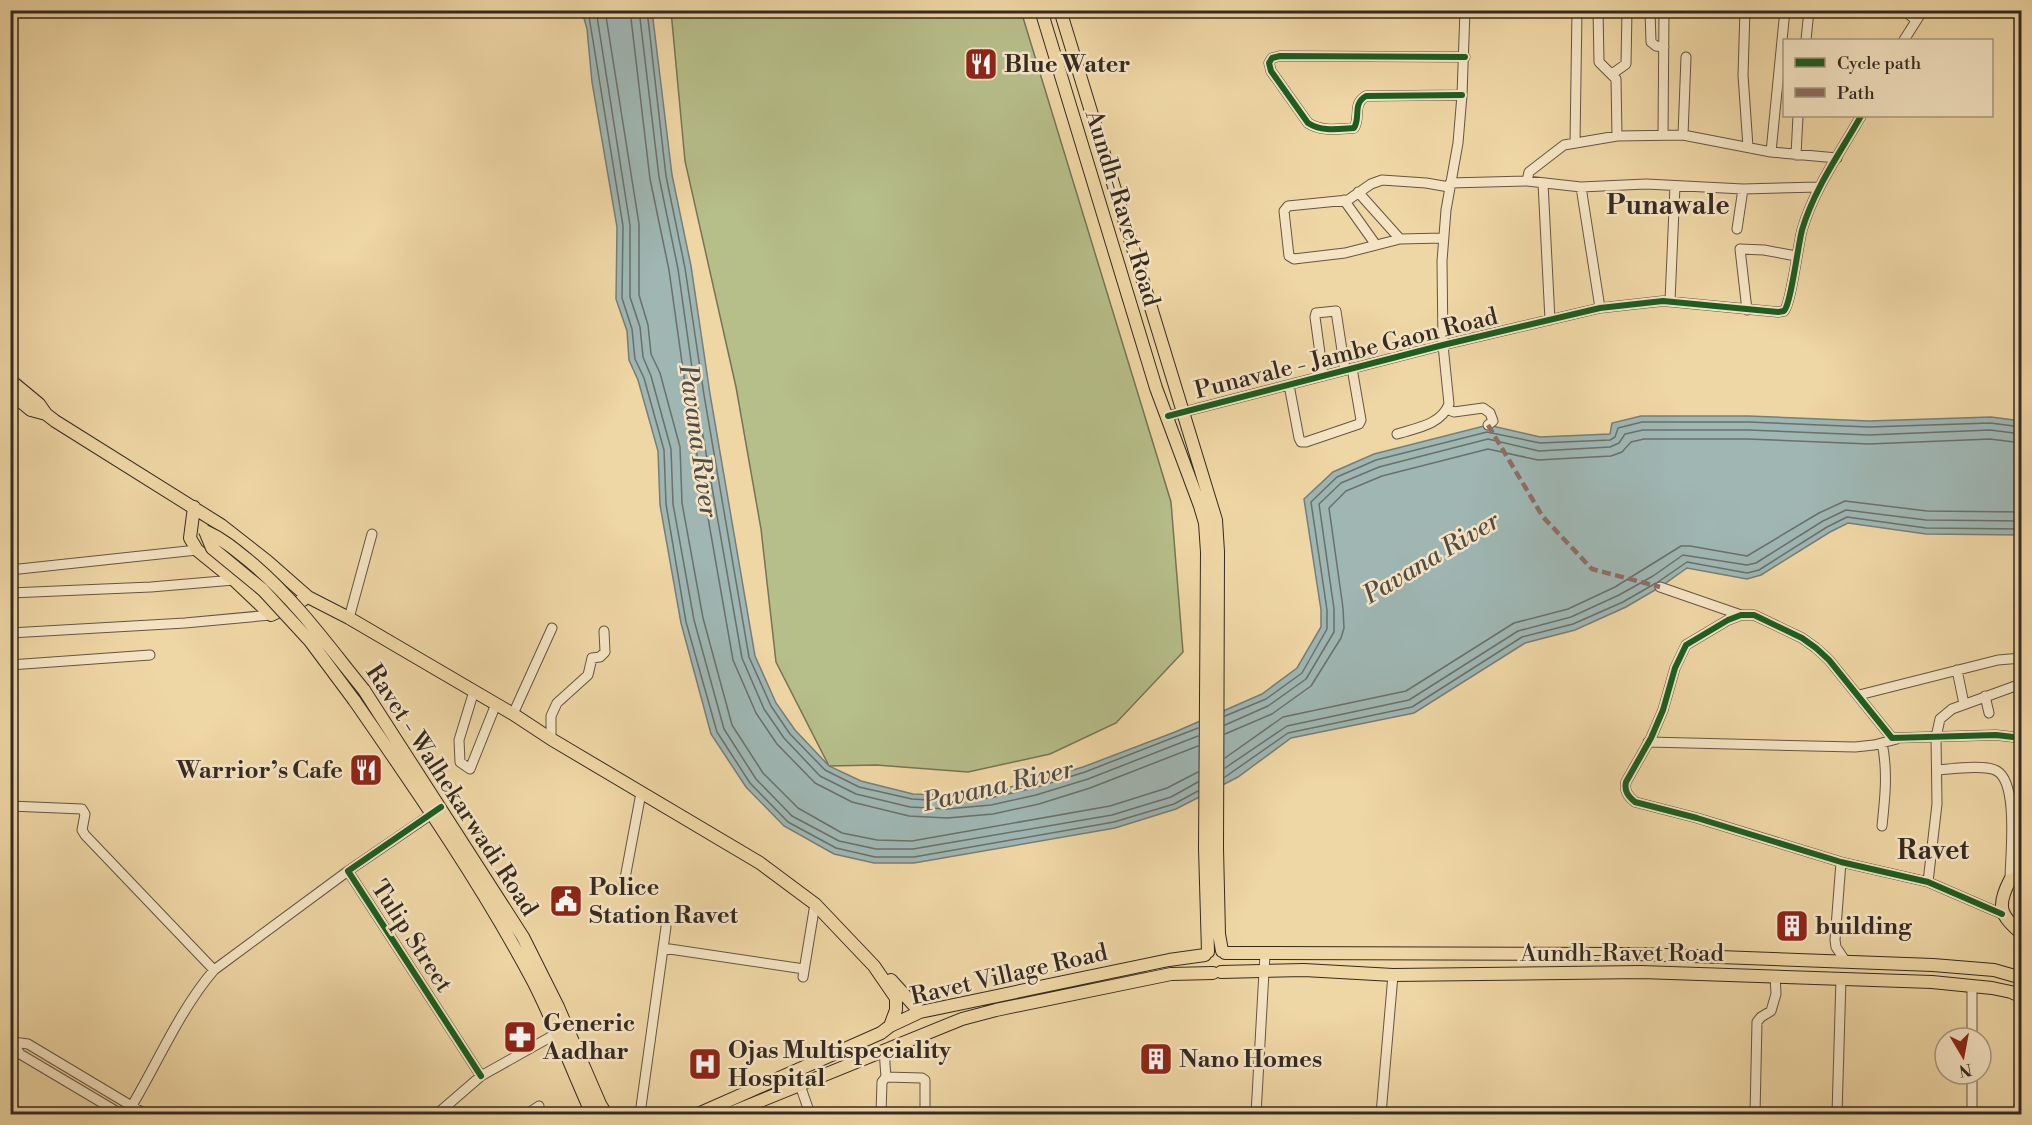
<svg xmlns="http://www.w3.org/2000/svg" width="2032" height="1125" font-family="'Libre Bodoni',serif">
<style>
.green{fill:#b6be89;stroke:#767456;stroke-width:1.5}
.water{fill:#9fb6b3;stroke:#757e79;stroke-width:1.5}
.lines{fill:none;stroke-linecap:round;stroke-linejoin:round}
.shore{stroke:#6a706a;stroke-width:1.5}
.minor-casing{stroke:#645543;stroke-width:11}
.major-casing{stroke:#352a22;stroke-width:14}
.minor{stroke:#f5e4c4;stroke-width:9}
.major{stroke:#efd6a5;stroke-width:12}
.major-bridge-casing{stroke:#352a22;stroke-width:14;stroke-linecap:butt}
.major-bridge{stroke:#efd6a5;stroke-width:12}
.quiet{stroke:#8d6e63;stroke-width:4.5;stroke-dasharray:9 4.5;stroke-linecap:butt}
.cycleway-casing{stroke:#f5e4c4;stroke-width:10}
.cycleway{stroke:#1b5e20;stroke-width:6}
.labels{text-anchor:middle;stroke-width:5;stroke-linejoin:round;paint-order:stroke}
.poi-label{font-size:24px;font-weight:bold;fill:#352a22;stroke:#f5e4c4;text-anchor:start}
.street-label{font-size:24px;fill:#352a22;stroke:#f5e4c4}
.water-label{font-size:26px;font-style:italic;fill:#504d46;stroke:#f5e4c4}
.quarter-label{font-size:27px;font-weight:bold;fill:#352a22;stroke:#f5e4c4}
</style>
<rect width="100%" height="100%" fill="#efd6a5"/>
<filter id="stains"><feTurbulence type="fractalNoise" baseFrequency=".00333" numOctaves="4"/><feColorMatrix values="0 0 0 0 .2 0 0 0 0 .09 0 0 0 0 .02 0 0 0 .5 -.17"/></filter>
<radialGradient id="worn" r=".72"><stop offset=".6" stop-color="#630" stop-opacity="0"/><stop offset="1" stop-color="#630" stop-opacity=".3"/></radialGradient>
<!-- green -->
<path class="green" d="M671,11h350l150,491 12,150 -67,71 -66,31 -82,18 -92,-7 -47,1 -53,-104 -15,-133 -25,-142 -51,-226z"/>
<!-- water -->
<path class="water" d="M582,11h70l20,164 19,91 19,128 45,262 21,47 19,27 34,36 32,15 52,13 34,1 42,-3 43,-10 51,-15 92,-35 87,-38 35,-26 24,-41v-17l-17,-111 29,-27 41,-18 114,-29 52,12 70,-3 2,-11 29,-7h107l121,5 122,-4 30,4v114l-95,-1 -78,-11 -18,9 -69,43 -14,4 -60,-11 -27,19 -34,20 -51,23 -50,13 -111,70 -123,25 -53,39 -62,32 -61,19 -201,35h-40l-40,-9 -50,-28 -38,-39 -35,-53 -30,-111 -21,-118 -2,-54 -20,-71 -9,-20 -2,-29 -11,-32 1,-72 -25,-145 -5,-53z"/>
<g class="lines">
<!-- shore -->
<path class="shore" d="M588,10l35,216 -1,72 10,31 3,30 9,19 20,72 2,54 20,118 31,110 33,51 38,39 48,26 39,9h39l200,-35 60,-18 24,-13
M596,10l34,215v72l10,30 3,30 8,19 20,73 2,55 21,116 30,109 32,50 36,37 47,25 37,8h37l199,-34 59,-18 27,-15
M605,10l34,214v71l9,30 3,29 9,19 20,74 2,56 21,115 29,107 31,48 35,35 44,25 35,7 35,1 198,-35 57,-18 31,-16
M630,10l20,169 19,91 18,128 46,262 23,53 21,31 38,39 37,19 57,14 38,2 46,-4 46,-10 51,-16 108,-42
M639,10l20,167 19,92 18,127 46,262 22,51 20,29 36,38 36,18 54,13 37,2 44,-4 45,-10 52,-16 110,-43
M647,10l19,166 19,92 19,127 45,262 22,49 19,28 35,36 34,17 53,12 35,2 43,-3 44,-10 51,-16 113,-44
M1658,582l29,-20 60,11 12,-3 68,-43 20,-10 79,11 96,1
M1225,716l41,-17 36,-26 25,-44v-19l-16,-108 26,-25 39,-17 111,-28 53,11 70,-3 5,-3 3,-9 24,-6h106l121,5 121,-4 32,4
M1225,725l43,-19 38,-27 28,-47v-23l-15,-105 22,-21 38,-16 109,-28 51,12 71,-4 9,-4 6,-9 18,-4h105l121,5 121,-5 32,4
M1225,734l47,-20 39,-28 30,-48 3,-10 -1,-20 -14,-100 17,-17 36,-15 106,-27 50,11 73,-4 11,-4 9,-10 13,-3h104l121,5 121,-5 32,4
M1225,758l58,-41 123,-26 108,-68 54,-14 47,-22 66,-41h9l57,10 72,-43 26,-12 82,10 95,1
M1225,768l62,-42 122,-26 109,-69 53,-14 48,-22 34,-19 30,-21 64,10 9,-2 67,-42 23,-11 80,10 96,1
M1225,777l63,-44 124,-26 110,-70 51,-13 50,-22 33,-19"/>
<defs>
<path id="minor" d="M1598,10l1,52 17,17 1,57
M1650,10l1,32 5,4 8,1
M1745,10l-2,65 5,72
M1903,10l13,10
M1806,40l3,-30
M1904,40l19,-30
M1612,74l14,-10 1,-54
M1462,95l-96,1c-14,8 -5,21 -12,32 -16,1 -32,4 -46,-5l-37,-52 -2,-8 3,-5 8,-2 185,1
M1663,135l1,-125
M1683,135l3,-78
M1575,143l2,-133
M1771,152l14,-142
M1796,155l2,-39
M1527,181l2,-9 35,-27 53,-9 66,-1 88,17 66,6
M1450,183l77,-2 54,6 65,-3 97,5 76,-2
M1543,183l7,137
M1581,187l19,121
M1358,192l42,47 43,-1
M1344,200l32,45
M1737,229l6,-40
M1400,239l-55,14 -51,6 -5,-3 -5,-45 4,-5 60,-6 23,-16 11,-4 44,3 23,4
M1670,301l5,-115
M1747,310l-7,-61 24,1 32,6
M1323,375l-8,-58 1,-4 20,-2 9,59
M1289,385l10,53 2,4h5l53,-18 2,-4 -9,-52
M1447,409l7,3 29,-4 7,5 3,8 -5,4
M1168,416l275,-71 157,-37 63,-7 115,11 6,-1c7,-7 14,-66 18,-81 12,-41 38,-77 59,-114
M1397,434c19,-6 44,-9 52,-30l-6,-59 -1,-84 4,-51 12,-67 4,-48 3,-85
M10,570l187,-20
M1660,587l81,28
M10,593l141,-6 83,-7
M349,618l23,-84
M10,633l175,-10 86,-8
M10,665l140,-10
M1957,670l7,34
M474,691l-15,49 1,22 10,7 26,-65
M1859,695l139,-35 24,-2
M1985,696l4,17
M513,714l39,-86
M551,739v-23l6,-13 31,-28 4,-17 8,-1 5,-5 -1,-21
M1648,742l207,5 19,-2 23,-6
M1882,743c6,28 3,55 0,83
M1937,770c14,-1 49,-6 60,1 22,13 13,86 13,109
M10,806l72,3 3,5 -3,16 3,5 129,135
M436,811l-88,60 133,205
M1841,862l-6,78 1,7 10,15
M1928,882l9,-78 -1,-67 4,-18 12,-10 66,-24
M623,889l18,-96
M2002,914l-74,-32 -87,-20 -144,-44 -62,-16c-7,-6 -11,-11 -9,-20l25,-44 12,-28 12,-42 11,-23 42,-25 13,-5h13l48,23 14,10 13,12 63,78 104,-3 26,3
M663,948l141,21
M803,977l12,-73
M1972,1038v-52
M13,1042l15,2 117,70
M13,1042l7,12 101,60
M886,1077l36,1 3,2v34
M800,1085l10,29
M127,1114c29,-47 51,-102 87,-144l134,-99
M437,1114l44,-38 80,-45
M527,1114l12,-8
M640,1114l26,-187
M881,1114l1,-32 4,-5 -2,-27
M1256,1114l9,-160
M1381,1114l12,-139
M1755,1114l2,-92 4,-5 10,-6 5,-17 -1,-18
M1837,1114l4,-135
M1972,1114v-40"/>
<path id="major" d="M1041,10l115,378 44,118 5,17 2,29 -2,296 3,104
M1060,10l156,510 2,32 -1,296 2,86 3,17
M10,380l29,24 7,10 9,7 166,104 46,36 41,36 41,21 164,96 38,25 209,124 55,41 59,62 22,32v12l-6,16
M10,393l21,17 15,4
M194,507l-4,31 7,12 37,30 37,35 32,-15
M364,690l159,247 35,70 42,97 6,10
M354,700c63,91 127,183 179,281 22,43 39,89 59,133
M2022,875l-12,5c-14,27 -10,35 12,54
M1225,953l413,1 295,11 61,5 28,8
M1221,972l83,-2 89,5 248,-3 291,10 60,6 19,4 11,5
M891,980l29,32
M698,1114l183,-81 9,-7 30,-14 249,-52 36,-5
M728,1114l234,-95 34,-9 175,-36 42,-1"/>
</defs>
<!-- minor casing -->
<use href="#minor" class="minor-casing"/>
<!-- major casing -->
<use href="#major" class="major-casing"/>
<!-- minor -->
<use href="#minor" class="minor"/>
<!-- major -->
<use href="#major" class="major"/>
<defs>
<path id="major-bridge" d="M205,531c20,9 33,21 49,34 43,37 75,82 110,125
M205,531l7,17 51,42 47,51 44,59"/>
</defs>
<!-- major-bridge casing -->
<use href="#major-bridge" class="major-bridge-casing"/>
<!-- major-bridge -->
<use href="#major-bridge" class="major-bridge"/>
<!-- quiet -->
<path class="quiet" d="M1488,425l55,92 49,52 68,18"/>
<defs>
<path id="cycleway" d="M1462,95l-96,1c-14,8 -5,21 -12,32 -16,1 -32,4 -46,-5l-37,-52 -2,-8 3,-5 8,-2 185,1
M1168,416l275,-71 157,-37 63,-7 115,11 6,-1c7,-7 14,-66 18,-81 12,-41 38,-77 59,-114
M441,807l-93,64 133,205
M2002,914l-74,-32 -87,-20 -144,-44 -62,-16c-7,-6 -11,-11 -9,-20l25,-44 12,-28 12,-42 11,-23 42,-25 13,-5h13l48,23 14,10 13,12 63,78 104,-3 26,3"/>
</defs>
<!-- cycleway casing -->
<use href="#cycleway" class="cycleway-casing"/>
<!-- cycleway -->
<use href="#cycleway" class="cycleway"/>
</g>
<!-- icons -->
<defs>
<symbol id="restaurant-square" viewBox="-11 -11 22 22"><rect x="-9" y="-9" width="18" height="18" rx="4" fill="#8f2418" stroke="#f5e4c4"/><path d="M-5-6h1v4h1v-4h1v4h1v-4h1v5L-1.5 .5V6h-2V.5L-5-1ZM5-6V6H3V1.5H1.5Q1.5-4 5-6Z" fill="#fff"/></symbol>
<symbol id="civic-square" viewBox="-11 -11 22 22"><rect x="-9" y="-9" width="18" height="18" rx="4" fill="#8f2418" stroke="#f5e4c4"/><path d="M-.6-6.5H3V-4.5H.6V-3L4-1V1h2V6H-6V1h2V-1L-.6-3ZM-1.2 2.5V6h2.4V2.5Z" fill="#fff"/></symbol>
<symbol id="building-square" viewBox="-11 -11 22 22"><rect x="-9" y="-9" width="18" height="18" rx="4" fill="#8f2418" stroke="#f5e4c4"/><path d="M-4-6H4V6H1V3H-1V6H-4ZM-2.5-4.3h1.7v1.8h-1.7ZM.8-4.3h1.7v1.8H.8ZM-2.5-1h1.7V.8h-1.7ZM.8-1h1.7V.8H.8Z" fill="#fff"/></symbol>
<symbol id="pharmacy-square" viewBox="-11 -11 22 22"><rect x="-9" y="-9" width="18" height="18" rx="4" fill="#8f2418" stroke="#f5e4c4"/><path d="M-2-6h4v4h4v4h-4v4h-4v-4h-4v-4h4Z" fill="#fff"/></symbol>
<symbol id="hospital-square" viewBox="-11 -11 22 22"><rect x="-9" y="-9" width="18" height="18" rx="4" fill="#8f2418" stroke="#f5e4c4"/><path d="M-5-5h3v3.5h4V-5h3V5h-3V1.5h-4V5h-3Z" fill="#fff"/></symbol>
</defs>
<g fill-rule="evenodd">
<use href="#restaurant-square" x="962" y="45" width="38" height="38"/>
<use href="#restaurant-square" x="347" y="751" width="38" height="38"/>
<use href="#civic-square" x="547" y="882" width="38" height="38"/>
<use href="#building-square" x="1773" y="907" width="38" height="38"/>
<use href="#pharmacy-square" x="501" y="1018" width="38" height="38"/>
<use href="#building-square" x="1137" y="1040" width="38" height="38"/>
<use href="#hospital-square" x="686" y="1045" width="38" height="38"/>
</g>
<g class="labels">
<!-- poi labels -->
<g class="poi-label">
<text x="1004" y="72">Blue Water</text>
<text x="343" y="778" text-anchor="end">Warrior’s Cafe</text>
<text x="589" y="895">Police<tspan x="589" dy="28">Station Ravet</tspan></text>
<text x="1815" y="934">building</text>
<text x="543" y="1031">Generic<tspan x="543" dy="28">Aadhar</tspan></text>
<text x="728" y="1058">Ojas Multispeciality<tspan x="728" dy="28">Hospital</tspan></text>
<text x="1179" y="1067">Nano Homes</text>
</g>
<!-- street labels -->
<g class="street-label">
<text transform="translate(1123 208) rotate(73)" y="8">Aundh-Ravet Road</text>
<text transform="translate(1346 353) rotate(-14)" y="8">Punavale - Jambe Gaon Road</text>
<text transform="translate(452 790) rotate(57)" y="8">Ravet - Walhekarwadi Road</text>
<text transform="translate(412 936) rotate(57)" y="8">Tulip Street</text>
<text x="1622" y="961">Aundh-Ravet Road</text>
<text transform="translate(1009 974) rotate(-13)" y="8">Ravet Village Road</text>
</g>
<!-- water labels -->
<g class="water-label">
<text transform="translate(699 441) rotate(82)" y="9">Pavana River</text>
<text transform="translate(1431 557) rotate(-31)" y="9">Pavana River</text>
<text transform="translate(998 785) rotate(-13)" y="9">Pavana River</text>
</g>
<!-- quarter labels -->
<g class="quarter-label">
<text x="1668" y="214">Punawale</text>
<text x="1933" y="859">Ravet</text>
</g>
</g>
<!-- margin -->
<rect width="2032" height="1125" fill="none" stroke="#efd6a5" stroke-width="36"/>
<rect x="12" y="12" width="2008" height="1101" fill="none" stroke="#352a22" stroke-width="3"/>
<rect x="18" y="18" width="1996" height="1089" fill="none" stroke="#352a22" stroke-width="1.5"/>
<!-- legend -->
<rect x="1783" y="39" width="210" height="78" fill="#f5e4c4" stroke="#a89a83" stroke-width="1.5"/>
<rect x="1795" y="58" width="30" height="9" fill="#1b5e20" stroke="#a89a83" stroke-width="1.5"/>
<text x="1837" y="69" font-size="18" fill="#352a22">Cycle path</text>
<rect x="1795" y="88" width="30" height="9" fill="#8d6e63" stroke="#a89a83" stroke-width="1.5"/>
<text x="1837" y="99" font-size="18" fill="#352a22">Path</text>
<!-- north arrow -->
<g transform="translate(1963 1056) rotate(170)"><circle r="28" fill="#f5e4c4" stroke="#a89a83" stroke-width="1.5"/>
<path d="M0-4.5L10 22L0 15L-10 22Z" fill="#8f2418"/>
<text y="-9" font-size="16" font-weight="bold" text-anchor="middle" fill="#352a22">N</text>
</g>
<rect width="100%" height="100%" filter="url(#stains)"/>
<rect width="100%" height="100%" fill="url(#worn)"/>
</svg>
